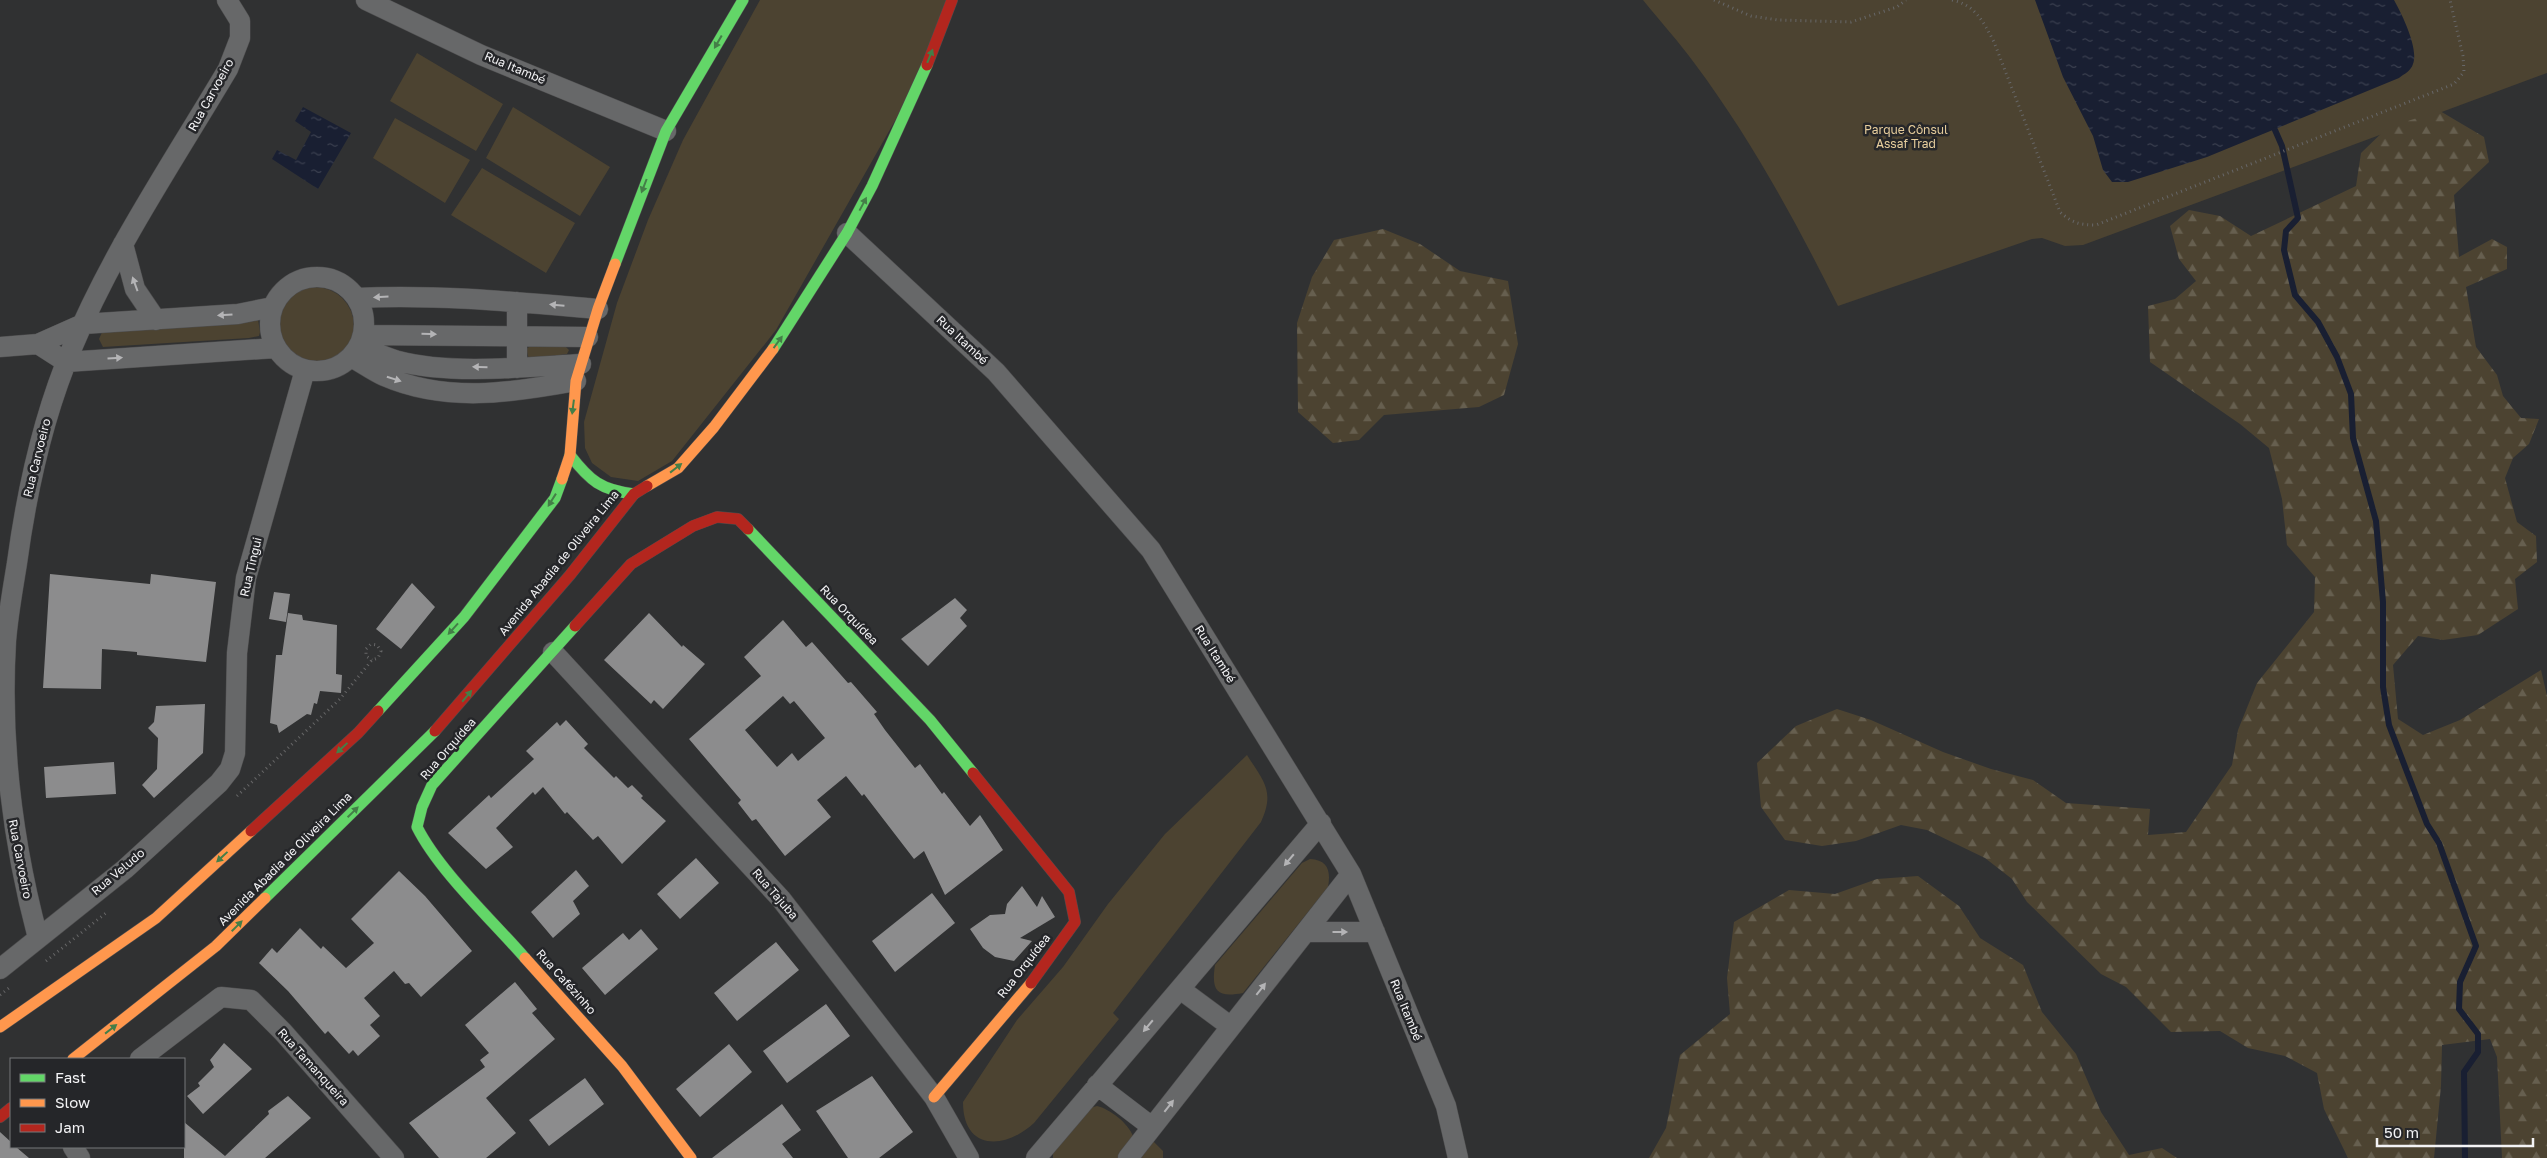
<svg xmlns="http://www.w3.org/2000/svg" width="2547" height="1158" font-family="'Golos Text',sans-serif">
<style>
.green{fill:#4c4331}
.forest{fill:url(#forest-firs)}
.water{fill:url(#water-ripples)}
.lines{fill:none;stroke-linecap:round;stroke-linejoin:round}
.stream{stroke:#191f32;stroke-width:6}
.building{fill:#8c8c8d;fill-rule:evenodd}
.street-casing{stroke:#4d4d4e;stroke-width:21}
.fast-casing{stroke:#4d4d4e;stroke-width:12}
.slow-casing{stroke:#4d4d4e;stroke-width:12}
.jam-casing{stroke:#4d4d4e;stroke-width:12}
.path{stroke:#676768;stroke-width:3;stroke-dasharray:1 4;stroke-linecap:butt}
.street{stroke:#676869;stroke-width:20}
.fast{stroke:#63d668;stroke-width:11}
.slow{stroke:#ff974d;stroke-width:11}
.jam{stroke:#b3261e;stroke-width:11}
.oneway{fill:#447e48}
.oneway2{fill:#b4b4b6}
.labels{text-anchor:middle;stroke-width:5;stroke-linejoin:round;paint-order:stroke}
.street-label{font-size:12px;fill:#f3f3f5;stroke:#252629}
.park-label{font-size:12px;fill:#e6cd9c;stroke:#252629}
</style>
<defs>
<pattern id="forest-firs" width="22" height="20" patternUnits="userSpaceOnUse" patternTransform="scale(1.25)"><rect width="22" height="20" fill="#4c4331"/><path d="M5 1l3.5 6h-7zM16 11l3.5 6h-7z" fill="#665f4f"/></pattern>
<pattern id="water-ripples" width="26" height="14" patternUnits="userSpaceOnUse" patternTransform="scale(1.25)"><rect width="26" height="14" fill="#191f32"/><path d="M2 4q2-2 4 0t4 0M15 11q2-2 4 0t4 0" fill="none" stroke="#3b4050"/></pattern>
</defs>
<rect width="100%" height="100%" fill="#303132"/>
<!-- green -->
<path class="green" d="M760,0h189l-36,89 -137,241 -104,131 -34,20 -27,-4 -19,-14 -7,-15 -1,-26 33,-119 31,-83 35,-80z
M1643,0h904v73l-464,172 -18,1 -23,-8 -10,1 -194,67c-42,-84 -87,-167 -143,-242 -16,-22 -35,-43 -52,-64z
M417,53l86,51 -27,47 -86,-50z
M513,107l97,60 -30,49 -94,-58z
M395,118l75,42 -25,43 -72,-45z
M482,168l93,55 -29,50 -95,-58z
M276 326a39 39 0 1 1 78 0a39 39 0 1 1-78 0Z
M258,319l2,13 -1,4 -10,2 -146,9 -4,-8 4,-9z
M563,344l6,6 -2,4 -38,5 -3,-10 3,-2z
M1247,755c17,27 28,36 14,67l-148,191 6,6 -85,104c-29,27 -71,28 -71,-21l54,-82 46,-53 45,-63 57,-70z
M1310,859c18,1 21,12 18,28l-85,106c-26,5 -32,-2 -28,-28l87,-102z
M1097,1106c13,3 31,17 36,30l-13,22h-67v-5l37,-45z
M1153,1141l10,10v7h-23z"/>
<!-- forest -->
<path class="forest" d="M2440,111l44,26 5,25 -35,33 5,62 33,-18 15,8v22l-41,18 10,60 21,28 6,21 18,22 18,1 -10,25 -16,14 -8,20 12,44 19,14 1,26 -22,17 3,30 -40,26 -35,5 -25,-4 -25,29 5,54 25,16 37,-15 81,-50 6,26v462h-45l-5,-101 -7,-18 -48,6 -1,41 -7,72h-86l-24,-49 -7,-36 -32,-17 -37,-8 -28,-17 -49,1 -45,-45 -25,-13 -74,-72 -15,-23 -27,-21 -58,-28 -26,-5 -45,16 -34,5 -37,-6 -24,-33 -4,-44 39,-37 41,-17 34,11 72,32 48,17 42,11 33,23 84,6 -2,26 38,-3 46,-67 6,-35 19,-47 57,-71 1,-35 -28,-32 -5,-46 -13,-51 -29,-24 -90,-62 -2,-56 27,-7 21,-18 -17,-22 -9,-33 19,-16 31,6 31,20 105,-50 5,-33 27,-26z
M1383,229l37,15 40,27 48,10 10,63 -14,51 -25,12 -95,8 -25,25 -26,3 -35,-31 -1,-89 15,-46 22,-37z
M1918,876l41,30 21,32 43,27 19,47 34,42 25,58 28,43 33,-7 15,10h-528l17,-30 14,-73 50,-41 -3,-36 7,-56 55,-32 46,4 42,-15z"/>
<!-- water -->
<path class="water" d="M2035,0h359c8,14 25,49 19,64 -2,7 -9,10 -14,14l-192,79 -79,25h-16l-9,-12 -10,-34 -30,-59z
M303,107l48,26 -33,56 -46,-30 5,-9 19,10 15,-28 -16,-11z"/>
<g class="lines">
<!-- stream -->
<path class="stream" d="M2275,130l7,16 16,72 -12,13 -2,19 11,45 23,27 19,35 14,37 2,44 23,83 7,81v85l6,38 38,99 12,19 37,103 -16,36 -1,27 19,25v18l-14,20 1,86"/>
</g>
<!-- building -->
<path class="building" d="M50,574l100,10 1,-10 65,8 -10,80 -69,-7v-3l-35,-3 -1,40 -58,-1z
M412,583l23,24 -34,42 -25,-20z
M274,592l16,2 -4,28 -17,-3z
M955,598l12,12 -7,8 7,8 -39,40 -27,-27z
M288,613l14,2 1,5 34,5 -1,49 6,1 -1,18 -21,-2 -3,13 -3,-1 -3,12 -4,-1 -28,19 -2,-8 -7,-2 6,-68h6z
M649,613l33,34 1,-2 22,19 -42,45 -9,-9 -3,4 -47,-44z
M783,620l23,27 6,-5 36,41 3,-1 26,30 -3,2 11,16 30,38 5,-4 22,30 2,-2 26,34 10,-11 23,35 -58,45 -21,-44 -10,8 -50,-65 -2,2 -16,-20 -29,24 14,17 -46,39 -29,-37 -4,2 -14,-18 3,-3 -52,-61 72,-63 -17,-19zM783,696l7,8 4,-3 31,37 -27,23 -6,-8 -15,14 -32,-37z
M205,704l-2,49 -49,45 -12,-13 15,-16 1,-31 -10,-10 6,-6 2,-16z
M566,720l22,24 -4,4 30,30 2,-2 12,12 4,-3 11,11 -2,2 25,23 -44,43 -24,-28 -5,4 -26,-28 -2,2 -22,-27 -8,8 -2,-3 -37,36 17,19 -27,22 -38,-36 41,-38 2,3 43,-39 -8,-8 31,-29 3,4z
M114,762l2,32 -70,4 -2,-31z
M696,858l23,25 -39,36 -23,-25z
M576,870l13,16 -16,15 7,13 -27,24 -22,-26z
M399,871l26,25 47,55 -51,46 -12,-14 -4,1 -11,-13 -30,27 16,18 -10,9 10,11 -22,20 -5,-6 -4,4 -21,-23 -3,3 -37,-43 -29,-28 13,-15 5,5 23,-25 21,21 2,-3 23,22 28,-25 -23,-24z
M1022,886l15,21 5,-11 13,21 -35,21 12,3 -18,20 -19,-4 -12,-9 -13,-19 20,-14 15,-1 2,-10z
M932,893l23,30 -60,49 -23,-31z
M641,929l17,20 -53,46 -23,-27 41,-35 6,7z
M776,942l23,28 -62,51 -23,-28z
M515,982l22,27 -5,4 23,26 -69,59 30,35 -30,25h-47l-30,-35 76,-56 -5,-7 9,-7 -24,-28z
M826,1004l24,32 -63,47 -24,-32z
M224,1043l28,26 -49,45 -16,-18 13,-10 -2,-3 16,-16 -4,-7z
M729,1044l23,28 -52,45 -24,-28z
M872,1076l41,56 -34,26h-31l-32,-47z
M585,1078l19,26 -55,42 -20,-26z
M288,1096l23,22 -46,40h-81v-36l41,34 44,-42 -1,-3z
M782,1104l19,26 -19,14 11,14h-81z
M0,1132l11,10v5h5l13,11h-29z"/>
<g class="lines">
<defs>
<path id="street" d="M366,0l115,55 185,76
M847,233l149,139 155,178 200,324 95,232 12,52
M123,244l12,45 21,31
M270 324a47 47 0 1 1 94 0a47 47 0 1 1-94 0Z
M356,298c81,-4 161,4 242,11
M517,302v66
M363,335l225,2
M38,344l28,18 210,-14
M359,346c12,5 26,11 39,15 52,14 128,6 183,3
M0,347l38,-3 45,-20 155,-10 35,-7
M351,357c11,6 22,14 33,19 62,27 127,17 192,5
M553,652l228,247 153,198 35,61
M1306,932h69
M38,938c-26,-98 -38,-196 -32,-297 2,-26 7,-53 11,-78 10,-74 26,-147 55,-215 41,-98 102,-188 156,-279l12,-31v-17l-13,-21
M0,969l125,-100 94,-86 11,-14 5,-16 2,-100 9,-75 59,-208
M1180,989l50,37
M140,1059l81,-62 30,3 32,32 111,126
M1097,1085l55,42
M73,1147l7,11
M1036,1158l285,-335
M1128,1158l223,-284"/>
<path id="fast" d="M615,264l51,-133 77,-131
M773,349l74,-116 25,-47 55,-121
M570,455c20,26 31,35 64,39
M748,529l182,191 43,53
M378,711l86,-94 91,-119 7,-19
M265,898l170,-167
M525,958c-33,-38 -86,-87 -108,-131l5,-20 10,-22 143,-159"/>
<path id="slow" d="M562,479l8,-24 6,-74 22,-72 17,-45
M647,486l31,-18 36,-41 59,-78
M525,958l97,108 69,92
M0,1027l156,-109 95,-87
M73,1059l143,-113 49,-48
M934,1097l97,-114"/>
<path id="jam" d="M927,65l25,-65
M575,626l56,-62 62,-38 24,-9 21,2 10,10
M435,731l135,-156 64,-81 13,-8
M973,773l96,119 6,30 -44,61
M251,831l107,-98 20,-22
M0,1117l11,-9"/>
</defs>
<!-- street casing -->
<use href="#street" class="street-casing"/>
<!-- fast casing -->
<use href="#fast" class="fast-casing"/>
<!-- slow casing -->
<use href="#slow" class="slow-casing"/>
<!-- jam casing -->
<use href="#jam" class="jam-casing"/>
<!-- path -->
<path class="path" d="M1714,0l37,16 27,4 73,2 46,-15 9,-7
M1952,0c23,5 31,21 42,42l66,170c12,11 20,13 36,13l358,-141 10,-12 -1,-16 -13,-56
M237,796l103,-97 32,-39 6,-2 3,-7 -4,-6 -6,-1 -5,5v7l6,4
M46,961l60,-48
M0,995l9,-7"/>
<!-- street -->
<use href="#street" class="street"/>
<!-- fast -->
<use href="#fast" class="fast"/>
<!-- slow -->
<use href="#slow" class="slow"/>
<!-- jam -->
<use href="#jam" class="jam"/>
</g>
<!-- one-way arrows -->
<defs><path id="oneway-solid" d="M-6-.8H1V-3.2L6.5 0L1 3.2V.8H-6Z" transform="scale(1.25)"/></defs>
<g class="oneway">
<use href="#oneway-solid" transform="translate(718 42) rotate(120)"/>
<use href="#oneway-solid" transform="translate(930 56) rotate(-68)"/>
<use href="#oneway-solid" transform="translate(644 186) rotate(111)"/>
<use href="#oneway-solid" transform="translate(863 204) rotate(-62)"/>
<use href="#oneway-solid" transform="translate(778 342) rotate(-54)"/>
<use href="#oneway-solid" transform="translate(573 407) rotate(97)"/>
<use href="#oneway-solid" transform="translate(676 468) rotate(-38)"/>
<use href="#oneway-solid" transform="translate(552 500) rotate(122)"/>
<use href="#oneway-solid" transform="translate(453 629) rotate(132)"/>
<use href="#oneway-solid" transform="translate(467 696) rotate(-50)"/>
<use href="#oneway-solid" transform="translate(342 748) rotate(137)"/>
<use href="#oneway-solid" transform="translate(353 812) rotate(-44)"/>
<use href="#oneway-solid" transform="translate(222 857) rotate(137)"/>
<use href="#oneway-solid" transform="translate(237 926) rotate(-45)"/>
<use href="#oneway-solid" transform="translate(111 1029) rotate(-38)"/>
</g>
<g class="oneway2">
<use href="#oneway-solid" transform="translate(135 284) rotate(-110)"/>
<use href="#oneway-solid" transform="translate(381 297) rotate(177)"/>
<use href="#oneway-solid" transform="translate(557 305) rotate(-175)"/>
<use href="#oneway-solid" transform="translate(225 315) rotate(176)"/>
<use href="#oneway-solid" transform="translate(429 334) rotate(1)"/>
<use href="#oneway-solid" transform="translate(115 358) rotate(-4)"/>
<use href="#oneway-solid" transform="translate(480 367) rotate(-179)"/>
<use href="#oneway-solid" transform="translate(394 379) rotate(18)"/>
<use href="#oneway-solid" transform="translate(1289 860) rotate(130)"/>
<use href="#oneway-solid" transform="translate(1340 932)"/>
<use href="#oneway-solid" transform="translate(1261 989) rotate(-52)"/>
<use href="#oneway-solid" transform="translate(1148 1026) rotate(130)"/>
<use href="#oneway-solid" transform="translate(1169 1106) rotate(-52)"/>
</g>
<g class="labels">
<!-- street labels -->
<g class="street-label">
<text transform="translate(515 68) rotate(23)" y="4">Rua Itambé</text>
<text transform="translate(211 95) rotate(-61)" y="4">Rua Carvoeiro</text>
<text transform="translate(962 340) rotate(43)" y="4">Rua Itambé</text>
<text transform="translate(37 458) rotate(-76)" y="4">Rua Carvoeiro</text>
<text transform="translate(559 563) rotate(-51)" y="4">Avenida Abadia de Oliveira Lima</text>
<text transform="translate(251 567) rotate(-77)" y="4">Rua Tingui</text>
<text transform="translate(849 615) rotate(46)" y="4">Rua Orquídea</text>
<text transform="translate(1215 654) rotate(58)" y="4">Rua Itambé</text>
<text transform="translate(448 749) rotate(-49)" y="4">Rua Orquídea</text>
<text transform="translate(20 859) rotate(79)" y="4">Rua Carvoeiro</text>
<text transform="translate(285 859) rotate(-45)" y="4">Avenida Abadia de Oliveira Lima</text>
<text transform="translate(118 872) rotate(-40)" y="4">Rua Veludo</text>
<text transform="translate(775 894) rotate(49)" y="4">Rua Tajuba</text>
<text transform="translate(1024 966) rotate(-52)" y="4">Rua Orquídea</text>
<text transform="translate(566 982) rotate(48)" y="4">Rua Cafézinho</text>
<text transform="translate(1406 1010) rotate(68)" y="4">Rua Itambé</text>
<text transform="translate(313 1067) rotate(48)" y="4">Rua Tamanqueira</text>
</g>
<!-- park labels -->
<g class="park-label">
<text x="1906" y="134">Parque Cônsul<tspan x="1906" dy="14">Assaf Trad</tspan></text>
</g>
</g>
<!-- legend -->
<rect x="10" y="1058" width="175" height="90" fill="#252629" stroke="#77787b"/>
<rect x="20" y="1074" width="25" height="8" fill="#63d668" stroke="#77787b"/>
<text x="55" y="1083" font-size="15" fill="#f3f3f5">Fast</text>
<rect x="20" y="1099" width="25" height="8" fill="#ff974d" stroke="#77787b"/>
<text x="55" y="1108" font-size="15" fill="#f3f3f5">Slow</text>
<rect x="20" y="1124" width="25" height="8" fill="#b3261e" stroke="#77787b"/>
<text x="55" y="1133" font-size="15" fill="#f3f3f5">Jam</text>
<!-- scale -->
<path d="M2377 1138v8h156v-8" fill="none" stroke="#f3f3f5" stroke-width="2.5"/>
<text x="2384" y="1138" font-size="15" fill="#f3f3f5" stroke="#252629" stroke-width="4" paint-order="stroke">50 m</text>
</svg>
